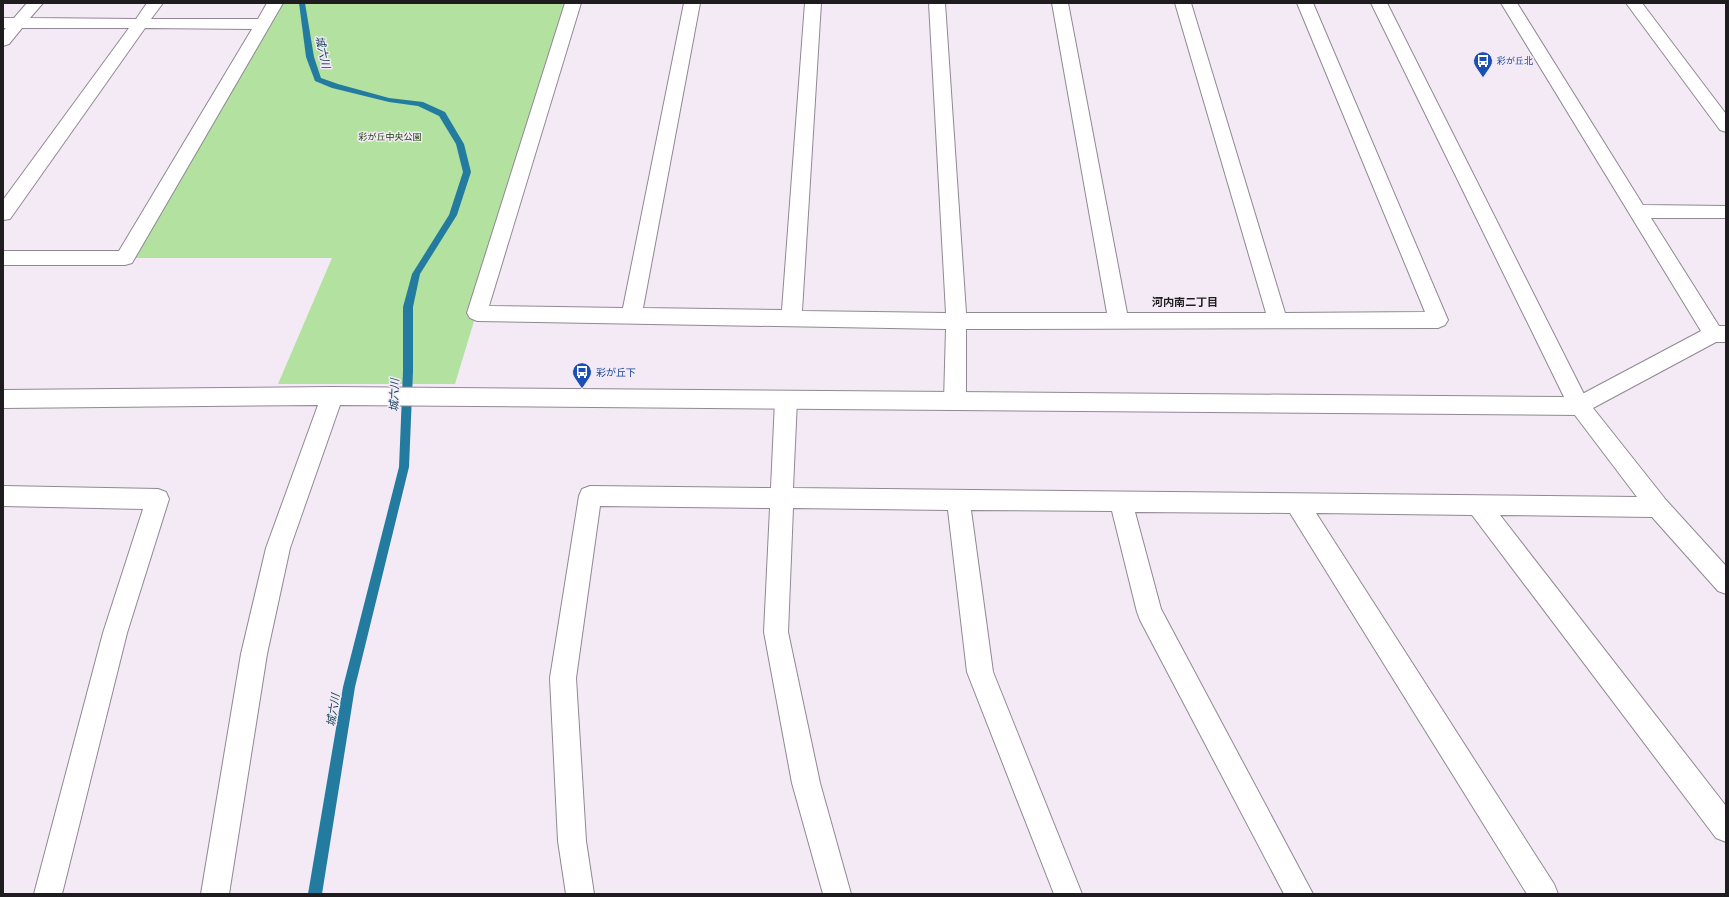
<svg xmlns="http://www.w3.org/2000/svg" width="1729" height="897" font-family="'Archivo Narrow','Noto Sans JP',sans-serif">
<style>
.green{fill:#b3e19f}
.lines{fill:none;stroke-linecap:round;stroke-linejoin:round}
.stream{fill:#237ca0;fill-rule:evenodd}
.minor-casing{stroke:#908892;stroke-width:2}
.tertiary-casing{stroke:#908892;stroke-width:2}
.minor{fill:#fff;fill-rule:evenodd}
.tertiary{fill:#fff;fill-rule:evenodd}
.labels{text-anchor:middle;stroke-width:3;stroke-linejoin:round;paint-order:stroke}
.far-transit-label{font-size:9px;fill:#164399;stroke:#f3eaf5;text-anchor:start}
.far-park-label{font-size:9px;fill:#153900;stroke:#f3eaf5}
.transit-label{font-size:10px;fill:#164399;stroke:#f3eaf5;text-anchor:start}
.water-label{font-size:11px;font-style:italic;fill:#0f4257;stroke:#f3eaf5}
.neighbourhood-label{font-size:11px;font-weight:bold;fill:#1f1c1f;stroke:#f3eaf5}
</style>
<rect width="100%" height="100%" fill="#f3eaf5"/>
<!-- green -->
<path class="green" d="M276,3h294l-115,381h-177l54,-126h-207z"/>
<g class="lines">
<!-- stream -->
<path class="stream" d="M299,3h6l9,54 7,21 17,6 51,14 34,4 22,10 19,32 7,28 -14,43 -37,59 -7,33v64l-4,96 -54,220 -33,207h-14l35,-207 56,-220 4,-96v-64l9,-33 37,-59 14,-43 -7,-28 -17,-28 -21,-10 -29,-4 -57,-14 -17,-7 -9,-24z"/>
<defs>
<path id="minor" d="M27,3h16l-13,15 106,1 11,-16h16l-12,16h107l9,-16h16l-151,260 -7,2h-122v-14h116l133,-222 -107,-1 -135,191 -7,1v-20l126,-172h-107l-13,16 -6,2v-15l3,-3h-3v-10h11z
M565,3h16l-92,303 134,2 61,-305h16l-57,305 139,2 23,-307h16l-19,308 144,2 -17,-310h16l21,310h141l-55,-310h16l59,310h139l-91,-310h16l94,310 140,-1 -128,-309h16l135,317 -3,5 -7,3 -472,1v72l-3,6 -8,3 -8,-3 -3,-6 2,-72 -469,-8 -7,-3 -3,-5z
M1501,3h16l126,202 83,1v12h-75l68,108h7v16h-10l-123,66 73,92 60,66v28l-8,-3 -66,-74 -152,-2 226,291v36l-10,-4 -244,-323 -156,-2 238,371 4,10h-31l-237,-381 -155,-1 26,97 152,285h-29l-144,-274 -3,-8 -25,-101 -141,-1 22,162 89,222h-28l-87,-222 -19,-162 -155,-2 -5,124 32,151 31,111h-28l-31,-111 -28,-151 6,-124 -170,-2 -24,172 10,163 8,53h-28l-8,-53 -8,-163 29,-182 3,-7 8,-3 181,2 4,-88 3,-6 8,-3 8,3 3,6 -4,88 844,9 -69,-91 3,-6 130,-69z
M1626,3h16l84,111v18l-6,-2z
M3,486l155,3 8,3 3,7 -42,134 -65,261h-28l69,-261 40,-124 -140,-3z"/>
<path id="tertiary" d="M1371,3h16l203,403 -3,6 -8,3 -1239,-10 -50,143 -23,106 -38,240h-28l40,-240 25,-106 52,-143 -315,3v-18l329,-3 1232,10z"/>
</defs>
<!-- minor casing -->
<use href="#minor" class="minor-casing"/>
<!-- tertiary casing -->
<use href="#tertiary" class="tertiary-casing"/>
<!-- minor -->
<use href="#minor" class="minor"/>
<!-- tertiary -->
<use href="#tertiary" class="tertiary"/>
</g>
<!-- icons -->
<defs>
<symbol id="bus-pin" viewBox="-11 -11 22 30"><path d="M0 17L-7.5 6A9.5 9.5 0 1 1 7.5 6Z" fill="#1a4fb4" stroke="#f3eaf5"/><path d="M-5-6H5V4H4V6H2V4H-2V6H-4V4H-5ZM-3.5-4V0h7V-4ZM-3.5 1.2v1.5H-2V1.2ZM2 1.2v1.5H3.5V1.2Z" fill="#fff"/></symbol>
</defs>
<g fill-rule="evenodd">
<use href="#bus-pin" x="1472" y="50" width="22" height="30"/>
<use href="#bus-pin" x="571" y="361" width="22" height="30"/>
</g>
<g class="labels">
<!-- far-transit labels -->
<g class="far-transit-label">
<text x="1497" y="64">彩が丘北</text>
</g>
<!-- far-park labels -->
<g class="far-park-label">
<text x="390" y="140">彩が丘中央公園</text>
</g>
<!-- transit labels -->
<g class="transit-label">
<text x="596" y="376">彩が丘下</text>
</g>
<!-- water labels -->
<g class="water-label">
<text transform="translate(323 52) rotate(77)" y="4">城六川</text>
<text transform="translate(394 395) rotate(-88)" y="4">城六川</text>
<text transform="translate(333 710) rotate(-81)" y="4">城六川</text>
</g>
<!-- neighbourhood labels -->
<g class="neighbourhood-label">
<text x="1185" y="306">河内南二丁目</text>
</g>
</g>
<!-- border -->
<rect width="1729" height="897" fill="none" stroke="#1f1c1f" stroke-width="8"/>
</svg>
